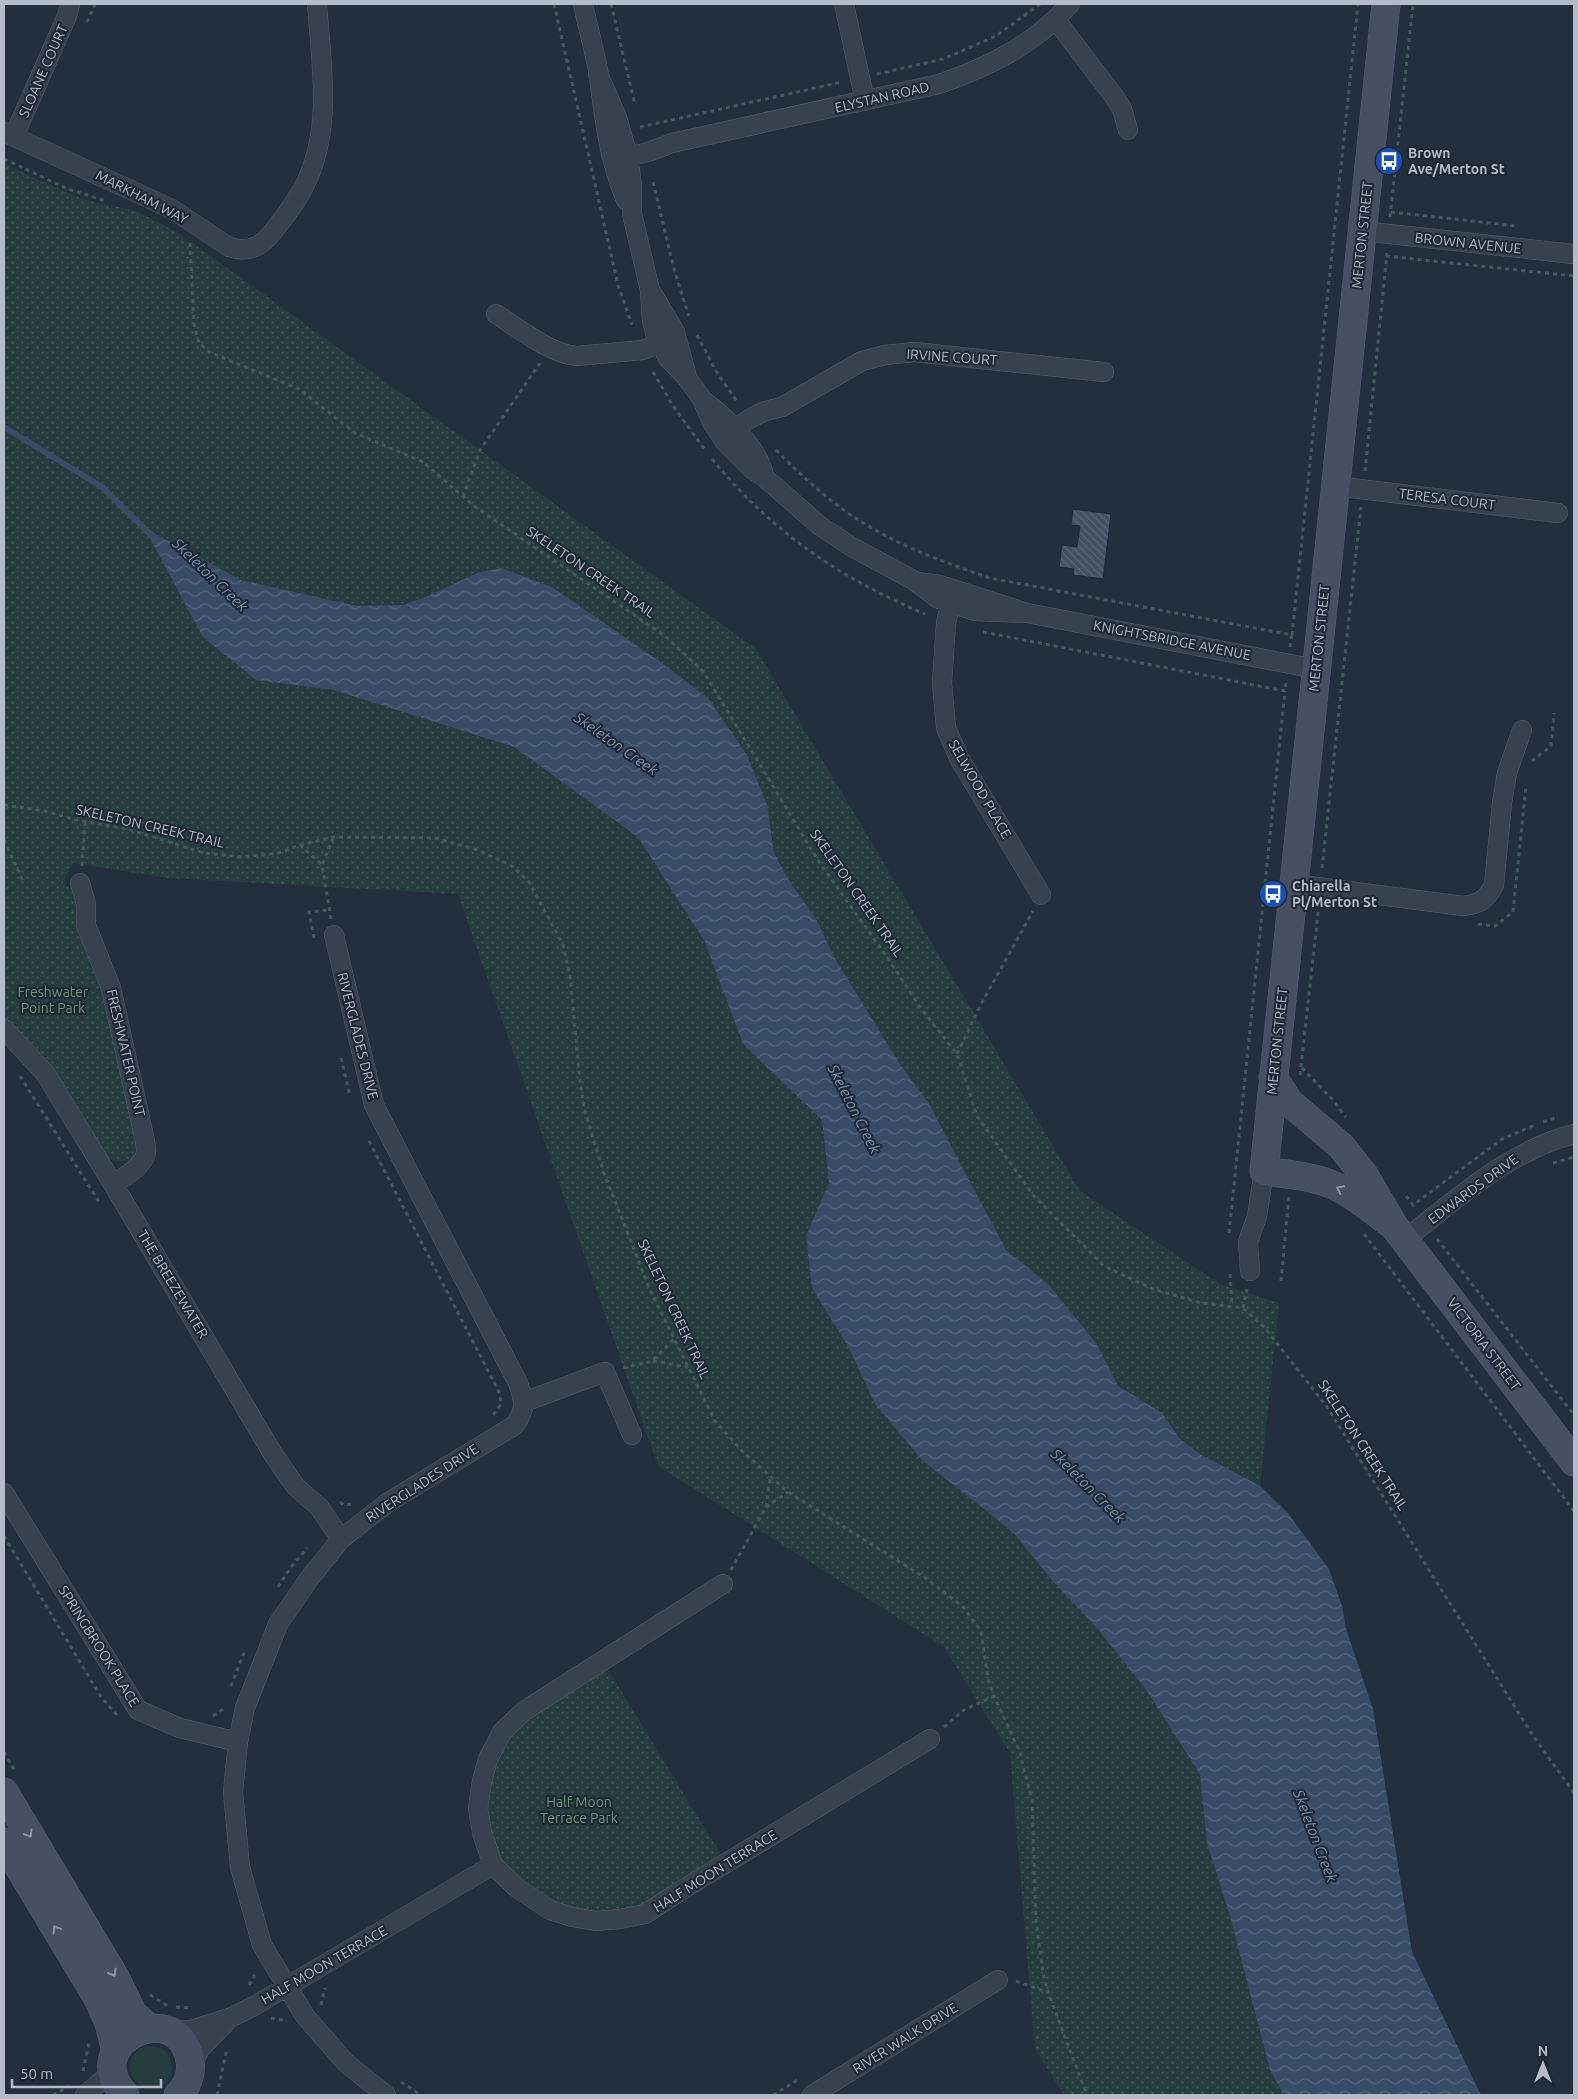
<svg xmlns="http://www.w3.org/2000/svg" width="1578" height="2099" font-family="Ubuntu,sans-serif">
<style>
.green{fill:#263c3f}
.park{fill:url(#park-dots)}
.water{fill:url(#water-waves)}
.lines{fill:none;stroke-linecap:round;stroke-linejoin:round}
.stream{stroke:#394c67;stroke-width:6}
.building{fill:url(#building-back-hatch);stroke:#1f2835}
.street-casing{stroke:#565f6c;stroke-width:20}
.secondary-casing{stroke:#565f6c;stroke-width:29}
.path{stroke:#44595c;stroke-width:3;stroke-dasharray:4 4;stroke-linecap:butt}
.street{stroke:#38414e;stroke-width:19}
.secondary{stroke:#465061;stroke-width:28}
.oneway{stroke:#8e96a5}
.labels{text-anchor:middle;stroke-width:4;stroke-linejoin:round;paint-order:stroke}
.street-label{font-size:14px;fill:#b4bcc9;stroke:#1d2633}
.poi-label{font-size:14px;font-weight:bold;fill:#b4bcc9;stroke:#1d2633;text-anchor:start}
.park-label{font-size:14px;fill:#6b9a76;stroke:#1d2633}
.water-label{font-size:15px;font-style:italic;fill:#7c92b1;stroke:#1d2633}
</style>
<defs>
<pattern id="park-dots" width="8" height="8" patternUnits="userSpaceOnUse" patternTransform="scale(1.25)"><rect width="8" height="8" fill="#263c3f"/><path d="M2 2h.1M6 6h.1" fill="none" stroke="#435659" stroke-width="1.8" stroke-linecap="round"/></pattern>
<pattern id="water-waves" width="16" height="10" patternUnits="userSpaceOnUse" patternTransform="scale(1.25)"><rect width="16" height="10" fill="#394c67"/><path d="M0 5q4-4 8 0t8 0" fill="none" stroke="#53647b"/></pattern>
<pattern id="building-back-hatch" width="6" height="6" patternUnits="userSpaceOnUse" patternTransform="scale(1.25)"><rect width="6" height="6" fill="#455162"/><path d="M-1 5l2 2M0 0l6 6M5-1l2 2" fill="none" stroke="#5d6877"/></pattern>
</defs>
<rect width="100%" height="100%" fill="#242f3e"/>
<!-- green -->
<path class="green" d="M130 2067a21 21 0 1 1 42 0a21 21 0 1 1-42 0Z"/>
<!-- park -->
<path class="park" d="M4,163l32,16 50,21 51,11 43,23 576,415 324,542 140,93 59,19 -19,183 -53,135 184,474h-327l-29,-45 -25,-297 -66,-106 -286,-181 -200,-572 -290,-16 -95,-15 -10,20c20,13 14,42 21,63 6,21 17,40 23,60 13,47 21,99 31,146 -9,11 -19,11 -31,6l-58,-88 -45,-50z
M603,1661l123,202 -81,51 -73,3 -79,-52 -11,-84 20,-49z"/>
<!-- water -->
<path class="water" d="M145,529l44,22 51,29 117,26 47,-1 24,-9 49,-23 24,-5 51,19 103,71 53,40 39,57 20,50 7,48 14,26 29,42 17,36 67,109 27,36 78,148 42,34 48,59 22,43 44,27 18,26 20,15 60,32 27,26 42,57 13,37 4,23 27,80 39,243 69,143h-197l-14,-25 -40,-154 -23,-73 -7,-69 -53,-83 -50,-63 -46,-49 -37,-46 -92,-73 -47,-56 -26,-56 -37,-60 -6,-52 23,-53 -7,-63 -79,-76 -38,-102 -67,-105 -124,-90 -180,-57 -78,-10 -53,-43z"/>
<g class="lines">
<!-- stream -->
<path class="stream" d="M4,427l98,60 48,47"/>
</g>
<!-- building -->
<path class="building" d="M1073,509l38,5 -8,65 -30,-4 1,-6 -15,-2 3,-22 15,2 3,-21 -9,-1z"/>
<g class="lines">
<defs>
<path id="street" d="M583,4c5,24 12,48 16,72 5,42 10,84 27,124
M844,4l21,97
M1056,20l60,79 6,10 6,21
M598,74l19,43 11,40 4,28v29l18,76 2,31 4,15 12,22 19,20 15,21 11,25 12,18 27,27 12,8 56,49 32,21 63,34 22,17 38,13 52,2
M4,132l168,77 57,38c24,8 37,-5 50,-23 11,-15 22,-29 29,-46 24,-54 13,-117 9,-174
M14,136l53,-120 3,-12
M611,155c25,3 39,-3 61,-12l267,-59c50,-17 96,-40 131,-80
M1362,231l212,23
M652,293l23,39 12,45
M496,314c22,14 53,39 80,42l67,-6 12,-5 20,-13
M704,401c23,18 50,42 59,70
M725,442l13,-15 11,-8 16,-8 17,-4 80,-46 23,-6 29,-3 190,20
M1335,486l223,27
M917,582l23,3 87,28 289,56
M959,596l-10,14 -3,13 -4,60 4,45 13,30 82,137
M80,883l6,21v21l25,63 34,153c0,3 2,8 1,12 -3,14 -22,24 -33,31
M1294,884l169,22c17,-2 23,-6 31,-21l8,-82 5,-30 15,-43
M334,935l40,170 144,278c6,18 9,25 -3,42l-128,78 -46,36 -32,40 -31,45 -33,84 -7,34 -5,50 7,75 22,78 43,71 41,47 40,32
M4,1029l41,44 68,111 160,270 23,33 23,20 22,32
M1404,1240c53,-41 104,-89 170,-106
M1250,1271l-2,-29 9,-26 7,-45
M524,1402l81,-30 27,63
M4,1493l134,217 42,18 58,14
M723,1584l-199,127 -22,21 -14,27 -6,22 -4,27 4,25 11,32 24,23 33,22 22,7 24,4 24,-2 25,-5 40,-26 245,-149
M167,2031l24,-1 41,-13 22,-11 239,-141
M191,2066l9,-17 27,-28
M85,2095l28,-24
M812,2095l186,-115"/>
<path id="secondary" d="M1386,4l-122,1167c20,3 42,4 61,11 26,9 47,28 69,44
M1273,1077l16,25 52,44 23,29 30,51 180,236
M4,1792l112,187 17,35 16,14
M4,1842l95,158 10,23 7,28
M125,2095c-49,-53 54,-100 65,-35 2,13 -2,26 -12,35"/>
</defs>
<!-- street casing -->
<use href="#street" class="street-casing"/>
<!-- secondary casing -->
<use href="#secondary" class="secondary-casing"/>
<!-- path -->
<path class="path" d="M554,4l64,281 14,40
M611,4l24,101
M87,22l8,-18
M877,74l66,-15 53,-23 44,-32
M640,127l202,-45
M4,159l64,30 38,12
M653,182l22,91 14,43
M1391,212l125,14
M1390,217l23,-213
M190,243l4,81 5,19 10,9 90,37 56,44 68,29 51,44 191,130 38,35 116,191 68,95 33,50 37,47 20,62 56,79 71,71 49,23 48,14 42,5 22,20 62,79 206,329 41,57
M1386,256l188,20
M697,335l19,36 22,32
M653,372l21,35 31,43
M776,450c23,23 46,45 72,63 43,30 92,48 142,65l302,57 -2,12
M712,459c60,73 126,118 213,155
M1365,471l22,-218
M463,497l17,-47 60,-87
M983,632l302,59 1,-8
M1292,635l66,-631
M1532,761l19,-15 3,-33
M4,805l41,6 31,9 52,9 76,24 38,4 37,-4 21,-8 34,-8 101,1 43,12 34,16 17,16 34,63 7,31 10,106 5,30 19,61 46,117 65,131 27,30 46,41 139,87 36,28 18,24 7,48 6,17 25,54 13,50 4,121 7,52 5,19 39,103
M4,840l19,41
M300,845l22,20
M82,866l3,-44
M1322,868l39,-361
M331,919l-9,-54 11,-27
M1478,924l17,2 18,-14 13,-126
M314,938l-5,-26 21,-2
M957,1054l23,-48 53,-95
M341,1058l9,38
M1302,1068l30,31 14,18
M1300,1075l19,-171
M20,1076l79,126
M1543,1122l15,-5
M369,1141l131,253 1,10 -8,11
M1553,1163l21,-6
M1406,1196l7,9 89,-66 33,-14
M1229,1233l56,-542
M1364,1234l210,277
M1437,1239l137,176
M1230,1274l2,32
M1281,1281l8,-85
M1243,1308l4,-19
M653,1361l35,6
M623,1368l29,-7 23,-23
M340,1502l4,3 9,-1
M766,1507l22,-15
M4,1536l97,161 16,18
M731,1570l35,-63 4,-29
M278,1587l13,-20 16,-19
M231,1686l14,-36
M213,1716l10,-7 2,-3
M944,1727l20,-17 30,-14
M4,1752l11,19
M1016,1981l31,11
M249,1985l5,-8v-6
M150,1995l18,11
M321,2005l4,-17
M176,2007l16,1
M271,2018l16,3
M83,2071l6,-28
M401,2082l20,13
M53,2095l16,-9
M217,2095l10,-47
M773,2095l26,-16"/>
<!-- street -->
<use href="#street" class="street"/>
<!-- secondary -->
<use href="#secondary" class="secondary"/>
</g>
<!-- one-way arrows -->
<defs><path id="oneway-chevron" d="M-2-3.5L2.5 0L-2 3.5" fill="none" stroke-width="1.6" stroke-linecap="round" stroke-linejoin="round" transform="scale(1.25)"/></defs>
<g class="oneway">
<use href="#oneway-chevron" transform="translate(1340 1189) rotate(-154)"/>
<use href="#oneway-chevron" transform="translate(29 1834) rotate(59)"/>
<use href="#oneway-chevron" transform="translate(56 1929) rotate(-121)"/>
<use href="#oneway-chevron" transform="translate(113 1973) rotate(60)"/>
</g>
<!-- icons -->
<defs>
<symbol id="bus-disc" viewBox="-11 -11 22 22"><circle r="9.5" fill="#1a4fb4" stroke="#1d2633"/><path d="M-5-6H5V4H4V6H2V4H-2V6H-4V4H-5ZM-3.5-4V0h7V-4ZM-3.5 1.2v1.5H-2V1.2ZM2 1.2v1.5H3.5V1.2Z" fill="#fff"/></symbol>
</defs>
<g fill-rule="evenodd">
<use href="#bus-disc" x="1373" y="145" width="32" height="32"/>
<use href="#bus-disc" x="1257" y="878" width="32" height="32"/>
</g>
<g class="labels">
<!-- street labels -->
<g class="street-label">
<text transform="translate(43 71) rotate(-66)" y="5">SLOANE COURT</text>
<text transform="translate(882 97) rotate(-13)" y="5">ELYSTAN ROAD</text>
<text transform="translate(142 197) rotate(27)" y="5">MARKHAM WAY</text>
<text transform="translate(1362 235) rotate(-84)" y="5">MERTON STREET</text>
<text transform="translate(1468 243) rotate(6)" y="5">BROWN AVENUE</text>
<text transform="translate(952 357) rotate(4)" y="5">IRVINE COURT</text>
<text transform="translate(1447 499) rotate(7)" y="5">TERESA COURT</text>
<text transform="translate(591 572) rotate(34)" y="5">SKELETON CREEK TRAIL</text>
<text transform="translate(1319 638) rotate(-84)" y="5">MERTON STREET</text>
<text transform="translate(1172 640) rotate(11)" y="5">KNIGHTSBRIDGE AVENUE</text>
<text transform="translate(980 789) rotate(60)" y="5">SELWOOD PLACE</text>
<text transform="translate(150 826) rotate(13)" y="5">SKELETON CREEK TRAIL</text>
<text transform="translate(857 893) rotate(55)" y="5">SKELETON CREEK TRAIL</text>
<text transform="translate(358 1036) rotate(76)" y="5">RIVERGLADES DRIVE</text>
<text transform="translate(1277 1041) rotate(-84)" y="5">MERTON STREET</text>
<text transform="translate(126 1053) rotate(77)" y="5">FRESHWATER POINT</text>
<text transform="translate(1473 1189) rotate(-36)" y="5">EDWARDS DRIVE</text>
<text transform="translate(173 1284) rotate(59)" y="5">THE BREEZEWATER</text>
<text transform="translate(674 1309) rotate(65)" y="5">SKELETON CREEK TRAIL</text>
<text transform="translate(1484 1344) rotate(53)" y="5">VICTORIA STREET</text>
<text transform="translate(1363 1445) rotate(57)" y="5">SKELETON CREEK TRAIL</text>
<text transform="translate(422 1483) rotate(-33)" y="5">RIVERGLADES DRIVE</text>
<text transform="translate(99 1646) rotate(58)" y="5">SPRINGBROOK PLACE</text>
<text transform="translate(715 1871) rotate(-32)" y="5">HALF MOON TERRACE</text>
<text transform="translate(324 1965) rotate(-30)" y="5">HALF MOON TERRACE</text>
<text transform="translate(905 2038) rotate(-32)" y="5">RIVER WALK DRIVE</text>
</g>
<!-- poi labels -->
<g class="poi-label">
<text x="1408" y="158">Brown<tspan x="1408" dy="16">Ave/Merton St</tspan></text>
<text x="1292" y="891">Chiarella<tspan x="1292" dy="16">Pl/Merton St</tspan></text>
</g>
<!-- park labels -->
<g class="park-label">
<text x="53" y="997">Freshwater<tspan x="53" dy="16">Point Park</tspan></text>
<text x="579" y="1807">Half Moon<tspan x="579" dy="16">Terrace Park</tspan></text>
</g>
<!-- water labels -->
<g class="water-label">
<text transform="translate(210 575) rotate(44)" y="5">Skeleton Creek</text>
<text transform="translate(616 744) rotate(35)" y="5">Skeleton Creek</text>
<text transform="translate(854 1109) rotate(63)" y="5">Skeleton Creek</text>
<text transform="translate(1088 1486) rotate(45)" y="5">Skeleton Creek</text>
<text transform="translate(1315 1836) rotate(69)" y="5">Skeleton Creek</text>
</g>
</g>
<!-- border -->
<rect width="1578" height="2099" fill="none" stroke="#b4bcc9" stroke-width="10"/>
<!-- north arrow -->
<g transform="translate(1543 2064)" stroke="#1d2633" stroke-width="4" paint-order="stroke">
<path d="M0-4L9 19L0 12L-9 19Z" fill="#b4bcc9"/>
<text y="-8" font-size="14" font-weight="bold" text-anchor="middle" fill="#b4bcc9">N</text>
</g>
<!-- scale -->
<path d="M12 2079v8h149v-8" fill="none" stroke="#b4bcc9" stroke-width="2.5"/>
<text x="20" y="2079" font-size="15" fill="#b4bcc9" stroke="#1d2633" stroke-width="4" paint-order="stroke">50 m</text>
</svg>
